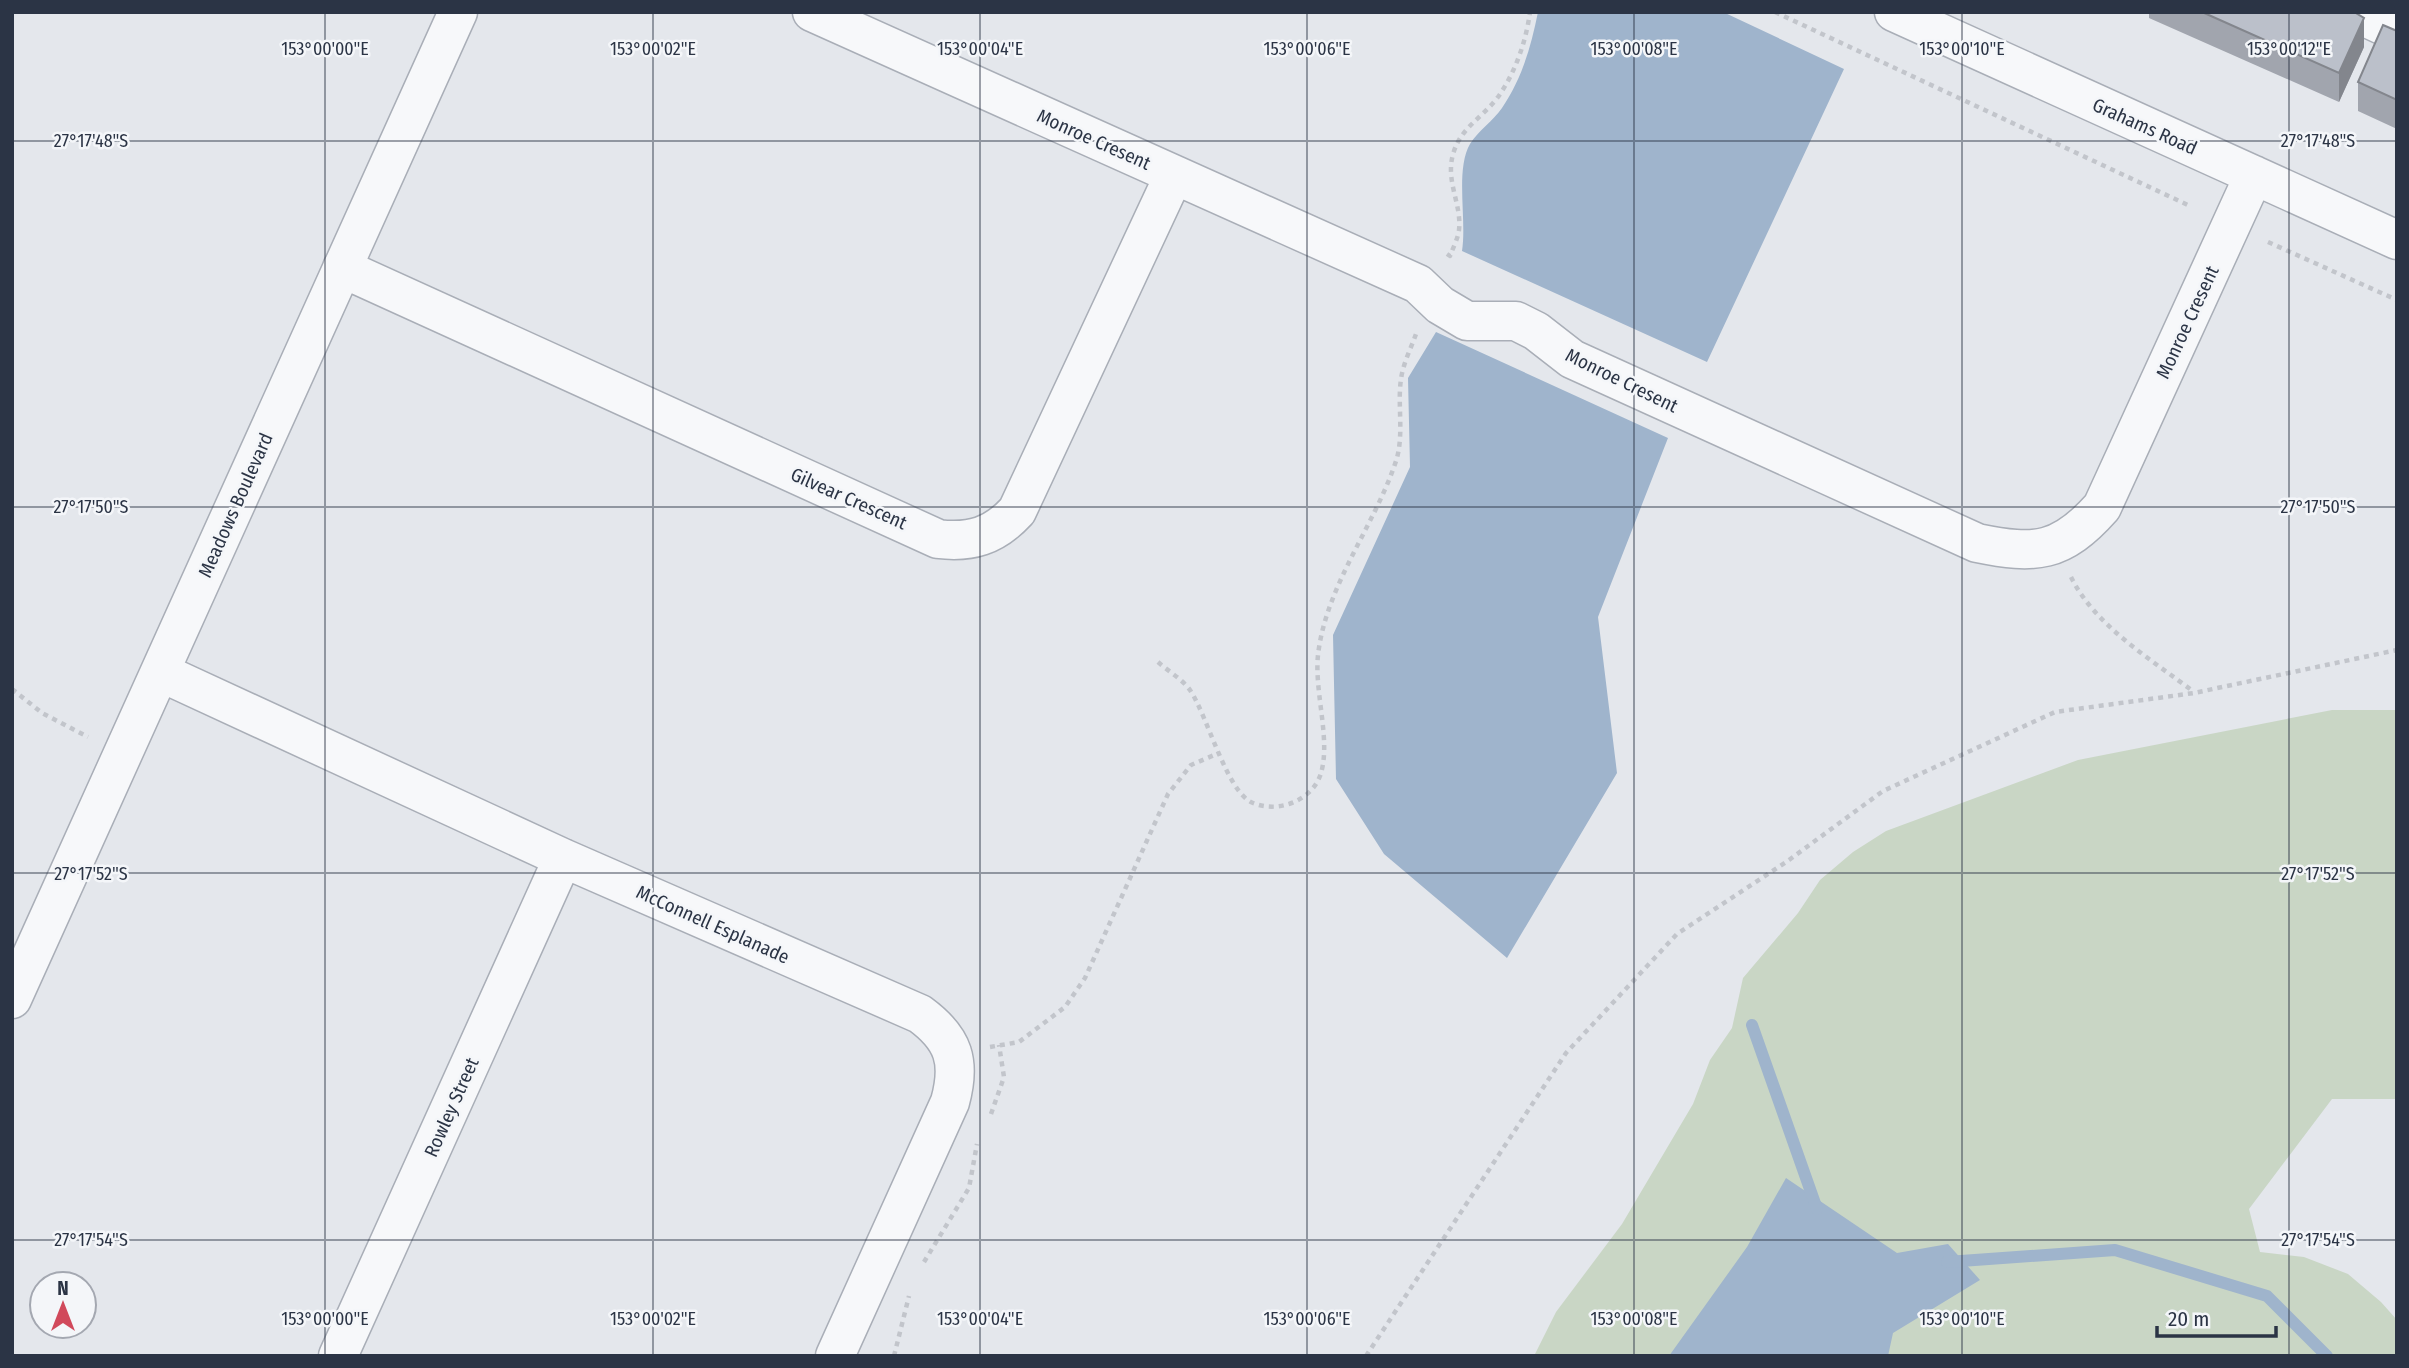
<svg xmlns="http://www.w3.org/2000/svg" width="2409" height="1368" font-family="'Fira Sans Condensed',sans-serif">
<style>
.green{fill:#c9d6c5}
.water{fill:#9fb4cc}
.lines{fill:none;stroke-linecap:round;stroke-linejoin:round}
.stream{stroke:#9fb4cc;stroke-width:12}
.minor-casing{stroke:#a9aeb7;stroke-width:41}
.path{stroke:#c2c5cb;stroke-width:4.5;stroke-dasharray:5 5;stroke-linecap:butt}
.minor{stroke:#f7f8fa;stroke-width:38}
.wall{fill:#a1a5ae}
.shaded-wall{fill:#83868d}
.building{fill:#bbc0ca;stroke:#83868d;stroke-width:2}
.ticks{fill:none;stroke:#2b3445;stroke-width:2;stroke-opacity:0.45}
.labels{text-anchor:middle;stroke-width:5;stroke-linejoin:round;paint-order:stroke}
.street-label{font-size:19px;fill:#2b3445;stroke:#f4f6f9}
.ticks-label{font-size:18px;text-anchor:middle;fill:#2b3445;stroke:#f4f6f9;stroke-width:5;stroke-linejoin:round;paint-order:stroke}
</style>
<rect width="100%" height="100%" fill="#e4e7ec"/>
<!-- green -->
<path class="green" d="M2332,710h65v389h-65l-83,110 11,43 44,5 44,17 33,28 16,18v36h-863l22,-44 66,-88 71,-120 17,-44 22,-32 11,-50 55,-65 22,-33 33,-28 33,-21 192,-71z"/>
<!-- water -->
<path class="water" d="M1538,12h185l121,57 -137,293 -245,-111c5,-31 -7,-81 8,-107 8,-13 23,-23 32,-36 20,-30 29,-61 36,-96z
M1436,332l232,106 -70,179 19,156 -110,185 -123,-104 -48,-75 -3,-144 77,-168 -2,-89z
M1786,1178l111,75 51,-9 32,36 -87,53 -5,23h-219l78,-109z"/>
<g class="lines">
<!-- stream -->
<path class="stream" d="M1752,1025l65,184
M1947,1262l168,-12 152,46 60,60"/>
<defs>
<path id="minor" d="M812,12l606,272 22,21 27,16h49l20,10 36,28 405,184c59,12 84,10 125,-36l152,-332
M1894,12l503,228
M2354,12l43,20
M342,268l596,271c33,4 56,-3 79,-28l157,-336
M160,672l403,186 357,156c34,25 41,48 30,88l-115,254
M12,999l446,-987
M338,1356l225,-498"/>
</defs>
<!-- minor casing -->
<use href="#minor" class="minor-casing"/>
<!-- path -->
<path class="path" d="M1775,12l415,194
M2268,242l129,58
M1447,254l3,2c3,-8 8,-18 9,-26 3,-27 -15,-50 -5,-79 8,-24 29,-34 44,-54 17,-24 28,-55 32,-85
M2071,577c24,49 81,83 123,115
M1158,662c10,9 24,17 32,28 18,27 37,103 63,113 24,10 57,-1 67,-27 12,-33 -6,-83 -2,-121 8,-69 55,-127 77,-191 10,-27 2,-58 6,-85 2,-15 10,-31 15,-45
M12,689l30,24 46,24
M990,1047l29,-5 46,-35 20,-29 83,-184 23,-29 28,-12
M991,1114l13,-37 -5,-32
M924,1262l45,-74 8,-44
M894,1356l15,-60
M1366,1356l200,-303 111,-119 112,-74 94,-69 172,-79 139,-19 203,-43"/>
<!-- minor -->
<use href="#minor" class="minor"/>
</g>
<!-- wall -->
<path class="wall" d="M2149,12h205l10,35 -25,55 -190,-84z
M2397,31v98l-39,-18v-29z"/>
<!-- shaded-wall -->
<path class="shaded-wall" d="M2364,18v29l-25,55v-29z"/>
<!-- building -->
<path class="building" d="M2202,12h152l10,6 -25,55z
M2383,25l14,6v69l-39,-18z"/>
<!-- ticks -->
<path class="ticks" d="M325,12v1344M653,12v1344M980,12v1344M1307,12v1344M1634,12v1344M1962,12v1344M2289,12v1344M12,141h2385M12,507h2385M12,873h2385M12,1240h2385"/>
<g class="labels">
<!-- street labels -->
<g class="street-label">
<text transform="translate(2145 126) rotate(24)" y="7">Grahams Road</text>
<text transform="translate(1094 139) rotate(24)" y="7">Monroe Cresent</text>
<text transform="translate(2187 322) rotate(-65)" y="7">Monroe Cresent</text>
<text transform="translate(1622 380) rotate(26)" y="7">Monroe Cresent</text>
<text transform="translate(849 498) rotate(24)" y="7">Gilvear Crescent</text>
<text transform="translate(235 505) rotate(-66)" y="7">Meadows Boulevard</text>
<text transform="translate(713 924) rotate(24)" y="7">McConnell Esplanade</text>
<text transform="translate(451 1107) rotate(-66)" y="7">Rowley Street</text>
</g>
</g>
<g class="ticks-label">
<text x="325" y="55">153°00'00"E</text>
<text x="653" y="55">153°00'02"E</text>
<text x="980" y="55">153°00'04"E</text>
<text x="1307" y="55">153°00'06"E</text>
<text x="1634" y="55">153°00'08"E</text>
<text x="1962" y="55">153°00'10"E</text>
<text x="2289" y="55">153°00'12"E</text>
<text x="91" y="147">27°17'48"S</text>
<text x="2318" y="147">27°17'48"S</text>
<text x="91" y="513">27°17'50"S</text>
<text x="2318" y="513">27°17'50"S</text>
<text x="91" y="880">27°17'52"S</text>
<text x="2318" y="880">27°17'52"S</text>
<text x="91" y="1246">27°17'54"S</text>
<text x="2318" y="1246">27°17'54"S</text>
<text x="325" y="1325">153°00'00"E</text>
<text x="653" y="1325">153°00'02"E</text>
<text x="980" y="1325">153°00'04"E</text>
<text x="1307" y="1325">153°00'06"E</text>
<text x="1634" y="1325">153°00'08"E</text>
<text x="1962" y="1325">153°00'10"E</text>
</g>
<!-- border -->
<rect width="2409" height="1368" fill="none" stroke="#2b3445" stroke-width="28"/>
<!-- north arrow -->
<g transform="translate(63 1305)"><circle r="33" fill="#f4f6f9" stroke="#a4a8b1" stroke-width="2"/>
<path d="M0-5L12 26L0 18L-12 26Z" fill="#d1495b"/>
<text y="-10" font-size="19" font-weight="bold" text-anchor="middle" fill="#2b3445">N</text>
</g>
<!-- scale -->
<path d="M2157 1326v10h119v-10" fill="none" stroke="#2b3445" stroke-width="3.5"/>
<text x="2168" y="1326" font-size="21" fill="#2b3445" stroke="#f4f6f9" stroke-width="5" paint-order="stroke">20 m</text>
</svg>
